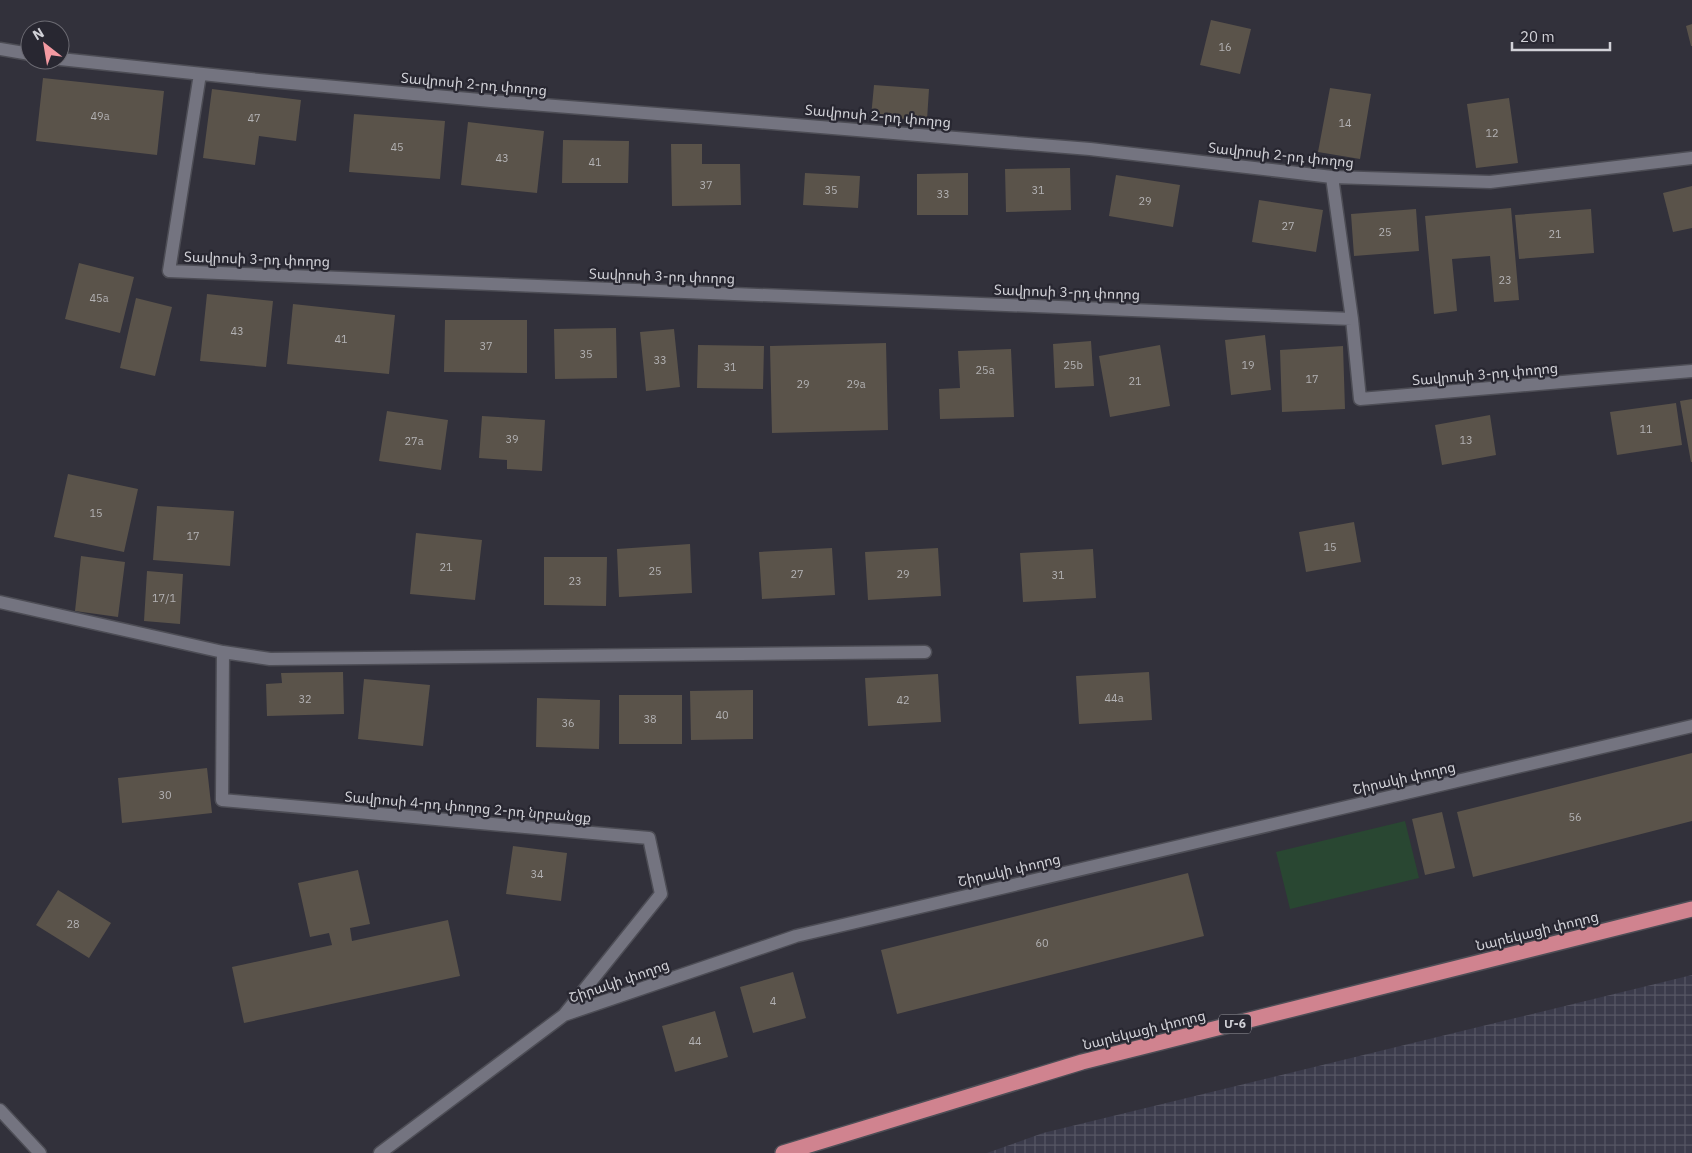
<svg xmlns="http://www.w3.org/2000/svg" width="1692" height="1153" font-family="'IBM Plex Sans','Noto Sans Armenian',sans-serif">
<style>
.industrial{fill:url(#industrial-grid)}
.pitch{fill:#294732}
.building{fill:#5a534a}
.lines{fill:none;stroke-linecap:round;stroke-linejoin:round}
.street-casing{stroke:#4d4d55;stroke-width:15}
.highway-casing{stroke:#4d4d55;stroke-width:18}
.street{stroke:#747480;stroke-width:12}
.highway{stroke:#d0838f;stroke-width:15}
.labels{text-anchor:middle;stroke-width:4.5;stroke-linejoin:round;paint-order:stroke}
.number-label{font-size:11px;fill:#b3b2b4}
.shield{fill:#282731;stroke:#9e9ea5;stroke-width:1}
.shield-label{font-size:12px;font-weight:bold;fill:#d1d1d7}
.street-label{font-size:14px;fill:#d1d1d7;stroke:#282731}
</style>
<defs>
<pattern id="industrial-grid" width="8" height="8" patternUnits="userSpaceOnUse" patternTransform="scale(1.25)"><rect width="8" height="8" fill="#3b3b4b"/><path d="M0 4h8M4 0v8" fill="none" stroke="#565664"/></pattern>
</defs>
<rect width="100%" height="100%" fill="#32313b"/>
<!-- industrial -->
<path class="industrial" d="M1692,975v178h-705l56,-20z"/>
<!-- pitch -->
<path class="pitch" d="M1405,821l14,57 -129,31 -14,-57z"/>
<!-- building -->
<path class="building" d="M1211,20l40,9 -11,45 -40,-9z
M1692,24v22h-1l-5,-20z
M43,78l121,13 -7,64 -121,-14z
M874,85l55,4 -2,31 -56,-3z
M1330,88l41,6 -11,65 -42,-7z
M212,89l89,11 -5,41 -37,-5 -4,29 -52,-7z
M1509,98l9,65 -42,5 -9,-64z
M354,114l91,7 -5,58 -91,-7z
M468,122l76,9 -7,62 -76,-8z
M563,140l66,1 -1,42h-66z
M671,144h31v20h38l1,41 -69,1z
M1070,168l1,42 -65,2 -1,-43z
M805,173l55,3 -2,32 -55,-3z
M968,173v42h-51v-41z
M1116,175l64,10 -7,42 -64,-11z
M1692,186v42l-19,4 -10,-39z
M1259,200l64,10 -7,42 -64,-10z
M1511,208l8,92 -25,2 -4,-46 -38,3 5,52 -23,3 -9,-98z
M1416,209l3,42 -65,5 -3,-42z
M1591,209l3,44 -75,6 -4,-44z
M79,263l55,14 -14,56 -55,-14z
M207,294l66,7 -7,66 -66,-6z
M136,298l36,9 -17,69 -35,-8z
M293,304l102,11 -6,59 -102,-10z
M445,320h82v53l-83,-1z
M616,328l1,50 -62,1 -1,-50z
M674,329l6,58 -34,4 -6,-59z
M1265,335l6,55 -40,5 -6,-55z
M1091,341l3,45 -39,2 -2,-44z
M886,343l2,87 -116,3 -2,-87z
M698,345l66,1 -1,43 -66,-1z
M1160,345l10,61 -60,11 -11,-61z
M1343,346l2,63 -63,3 -2,-62z
M1011,349l3,68 -74,2 -1,-30 21,-1 -2,-37z
M1692,399v63h-1l-11,-61z
M1676,403l6,42 -65,10 -7,-43z
M387,411l61,9 -7,50 -62,-9z
M1490,415l6,40 -54,10 -7,-40z
M482,416l63,4 -3,51 -35,-2v-9l-28,-2z
M68,474l70,15 -14,63 -70,-15z
M157,506l77,5 -4,55 -77,-6z
M1354,522l7,40 -55,10 -7,-40z
M416,533l66,7 -7,60 -65,-6z
M690,544l2,49 -73,4 -2,-48z
M832,548l3,47 -73,4 -3,-47z
M938,548l3,48 -73,4 -3,-48z
M1093,549l3,49 -73,4 -3,-49z
M81,556l44,6 -7,55 -43,-6z
M544,557h63l-1,49 -62,-1z
M147,571l36,3 -3,50 -36,-3z
M343,672l1,42 -77,2 -1,-32 16,-1 -1,-10z
M1149,672l3,48 -73,4 -3,-48z
M938,674l3,48 -73,4 -3,-48z
M364,679l66,6 -7,61 -65,-7z
M753,690v49l-62,1 -1,-49z
M619,695h63v49h-63z
M537,698l63,2 -1,49 -63,-2z
M1692,753v68l-219,56 -16,-65z
M207,768l5,45 -90,10 -4,-45z
M1442,812l13,56 -30,7 -13,-56z
M513,846l54,7 -6,48 -55,-7z
M358,870l12,54 -20,4 2,13 96,-21 12,56 -216,47 -12,-56 100,-22 -3,-12 -19,4 -12,-54z
M1188,873l16,63 -307,78 -16,-64z
M58,890l53,33 -22,35 -53,-33z
M793,972l13,46 -53,15 -13,-46z
M715,1011l13,46 -53,15 -13,-46z"/>
<g class="lines">
<defs>
<path id="street" d="M0,49l30,5
M60,59l209,22 222,20 268,21 331,27 242,28 158,5 202,-24
M200,74l-31,197 1183,48
M1332,177l20,142 8,80 332,-28
M0,602l223,50 47,7 655,-7
M223,652l-1,148 427,38 12,56 -97,121
M0,1110l40,43
M380,1153l184,-138 232,-79 896,-210"/>
<path id="highway" d="M783,1153l299,-91 610,-153"/>
</defs>
<!-- street casing -->
<use href="#street" class="street-casing"/>
<!-- highway casing -->
<use href="#highway" class="highway-casing"/>
<!-- street -->
<use href="#street" class="street"/>
<!-- highway -->
<use href="#highway" class="highway"/>
</g>
<g class="labels">
<!-- number labels -->
<g class="number-label">
<text x="1225" y="51">16</text>
<text x="100" y="120">49a</text>
<text x="254" y="122">47</text>
<text x="1345" y="127">14</text>
<text x="1492" y="137">12</text>
<text x="397" y="151">45</text>
<text x="502" y="162">43</text>
<text x="595" y="166">41</text>
<text x="706" y="189">37</text>
<text x="831" y="194">35</text>
<text x="1038" y="194">31</text>
<text x="943" y="198">33</text>
<text x="1145" y="205">29</text>
<text x="1288" y="230">27</text>
<text x="1385" y="236">25</text>
<text x="1555" y="238">21</text>
<text x="1505" y="284">23</text>
<text x="99" y="302">45a</text>
<text x="237" y="335">43</text>
<text x="341" y="343">41</text>
<text x="486" y="350">37</text>
<text x="586" y="358">35</text>
<text x="660" y="364">33</text>
<text x="1073" y="369">25b</text>
<text x="1248" y="369">19</text>
<text x="730" y="371">31</text>
<text x="985" y="374">25a</text>
<text x="1312" y="383">17</text>
<text x="1135" y="385">21</text>
<text x="803" y="388">29</text>
<text x="856" y="388">29a</text>
<text x="1646" y="433">11</text>
<text x="512" y="443">39</text>
<text x="1466" y="444">13</text>
<text x="414" y="445">27a</text>
<text x="96" y="517">15</text>
<text x="193" y="540">17</text>
<text x="1330" y="551">15</text>
<text x="446" y="571">21</text>
<text x="655" y="575">25</text>
<text x="797" y="578">27</text>
<text x="903" y="578">29</text>
<text x="1058" y="579">31</text>
<text x="575" y="585">23</text>
<text x="164" y="602">17/1</text>
<text x="1114" y="702">44a</text>
<text x="305" y="703">32</text>
<text x="903" y="704">42</text>
<text x="722" y="719">40</text>
<text x="650" y="723">38</text>
<text x="568" y="727">36</text>
<text x="165" y="799">30</text>
<text x="1575" y="821">56</text>
<text x="537" y="878">34</text>
<text x="73" y="928">28</text>
<text x="1042" y="947">60</text>
<text x="773" y="1005">4</text>
<text x="695" y="1045">44</text>
</g>
<!-- shield labels -->
<rect class="shield" x="1219" y="1014.5" width="32" height="19" rx="4"/>
<g class="shield-label">
<text x="1235" y="1028">Մ-6</text>
</g>
<!-- street labels -->
<g class="street-label">
<text transform="translate(474 84) rotate(5)" y="5">Տավրոսի 2-րդ փողոց</text>
<text transform="translate(878 116) rotate(5)" y="5">Տավրոսի 2-րդ փողոց</text>
<text transform="translate(1281 155) rotate(6)" y="5">Տավրոսի 2-րդ փողոց</text>
<text transform="translate(257 259) rotate(2)" y="5">Տավրոսի 3-րդ փողոց</text>
<text transform="translate(662 276) rotate(2)" y="5">Տավրոսի 3-րդ փողոց</text>
<text transform="translate(1067 292) rotate(2)" y="5">Տավրոսի 3-րդ փողոց</text>
<text transform="translate(1485 374) rotate(-5)" y="5">Տավրոսի 3-րդ փողոց</text>
<text transform="translate(1404 778) rotate(-13)" y="5">Շիրակի փողոց</text>
<text transform="translate(468 807) rotate(5)" y="5">Տավրոսի 4-րդ փողոց 2-րդ նրբանցք</text>
<text transform="translate(1009 870) rotate(-13)" y="5">Շիրակի փողոց</text>
<text transform="translate(1537 931) rotate(-14)" y="5">Նարեկացի փողոց</text>
<text transform="translate(619 981) rotate(-19)" y="5">Շիրակի փողոց</text>
<text transform="translate(1144 1030) rotate(-14)" y="5">Նարեկացի փողոց</text>
</g>
</g>
<!-- north arrow -->
<g transform="translate(45 45) rotate(329)"><circle r="24" fill="#282731" stroke="#6c6b73"/>
<path d="M0-4L9 19L0 12L-9 19Z" fill="#f49aa2"/>
<text y="-8" font-size="14" font-weight="bold" text-anchor="middle" fill="#d1d1d7">N</text>
</g>
<!-- scale -->
<path d="M1512 42v8h98v-8" fill="none" stroke="#d1d1d7" stroke-width="2.5"/>
<text x="1520" y="42" font-size="15" fill="#d1d1d7" stroke="#282731" stroke-width="4" paint-order="stroke">20 m</text>
</svg>
